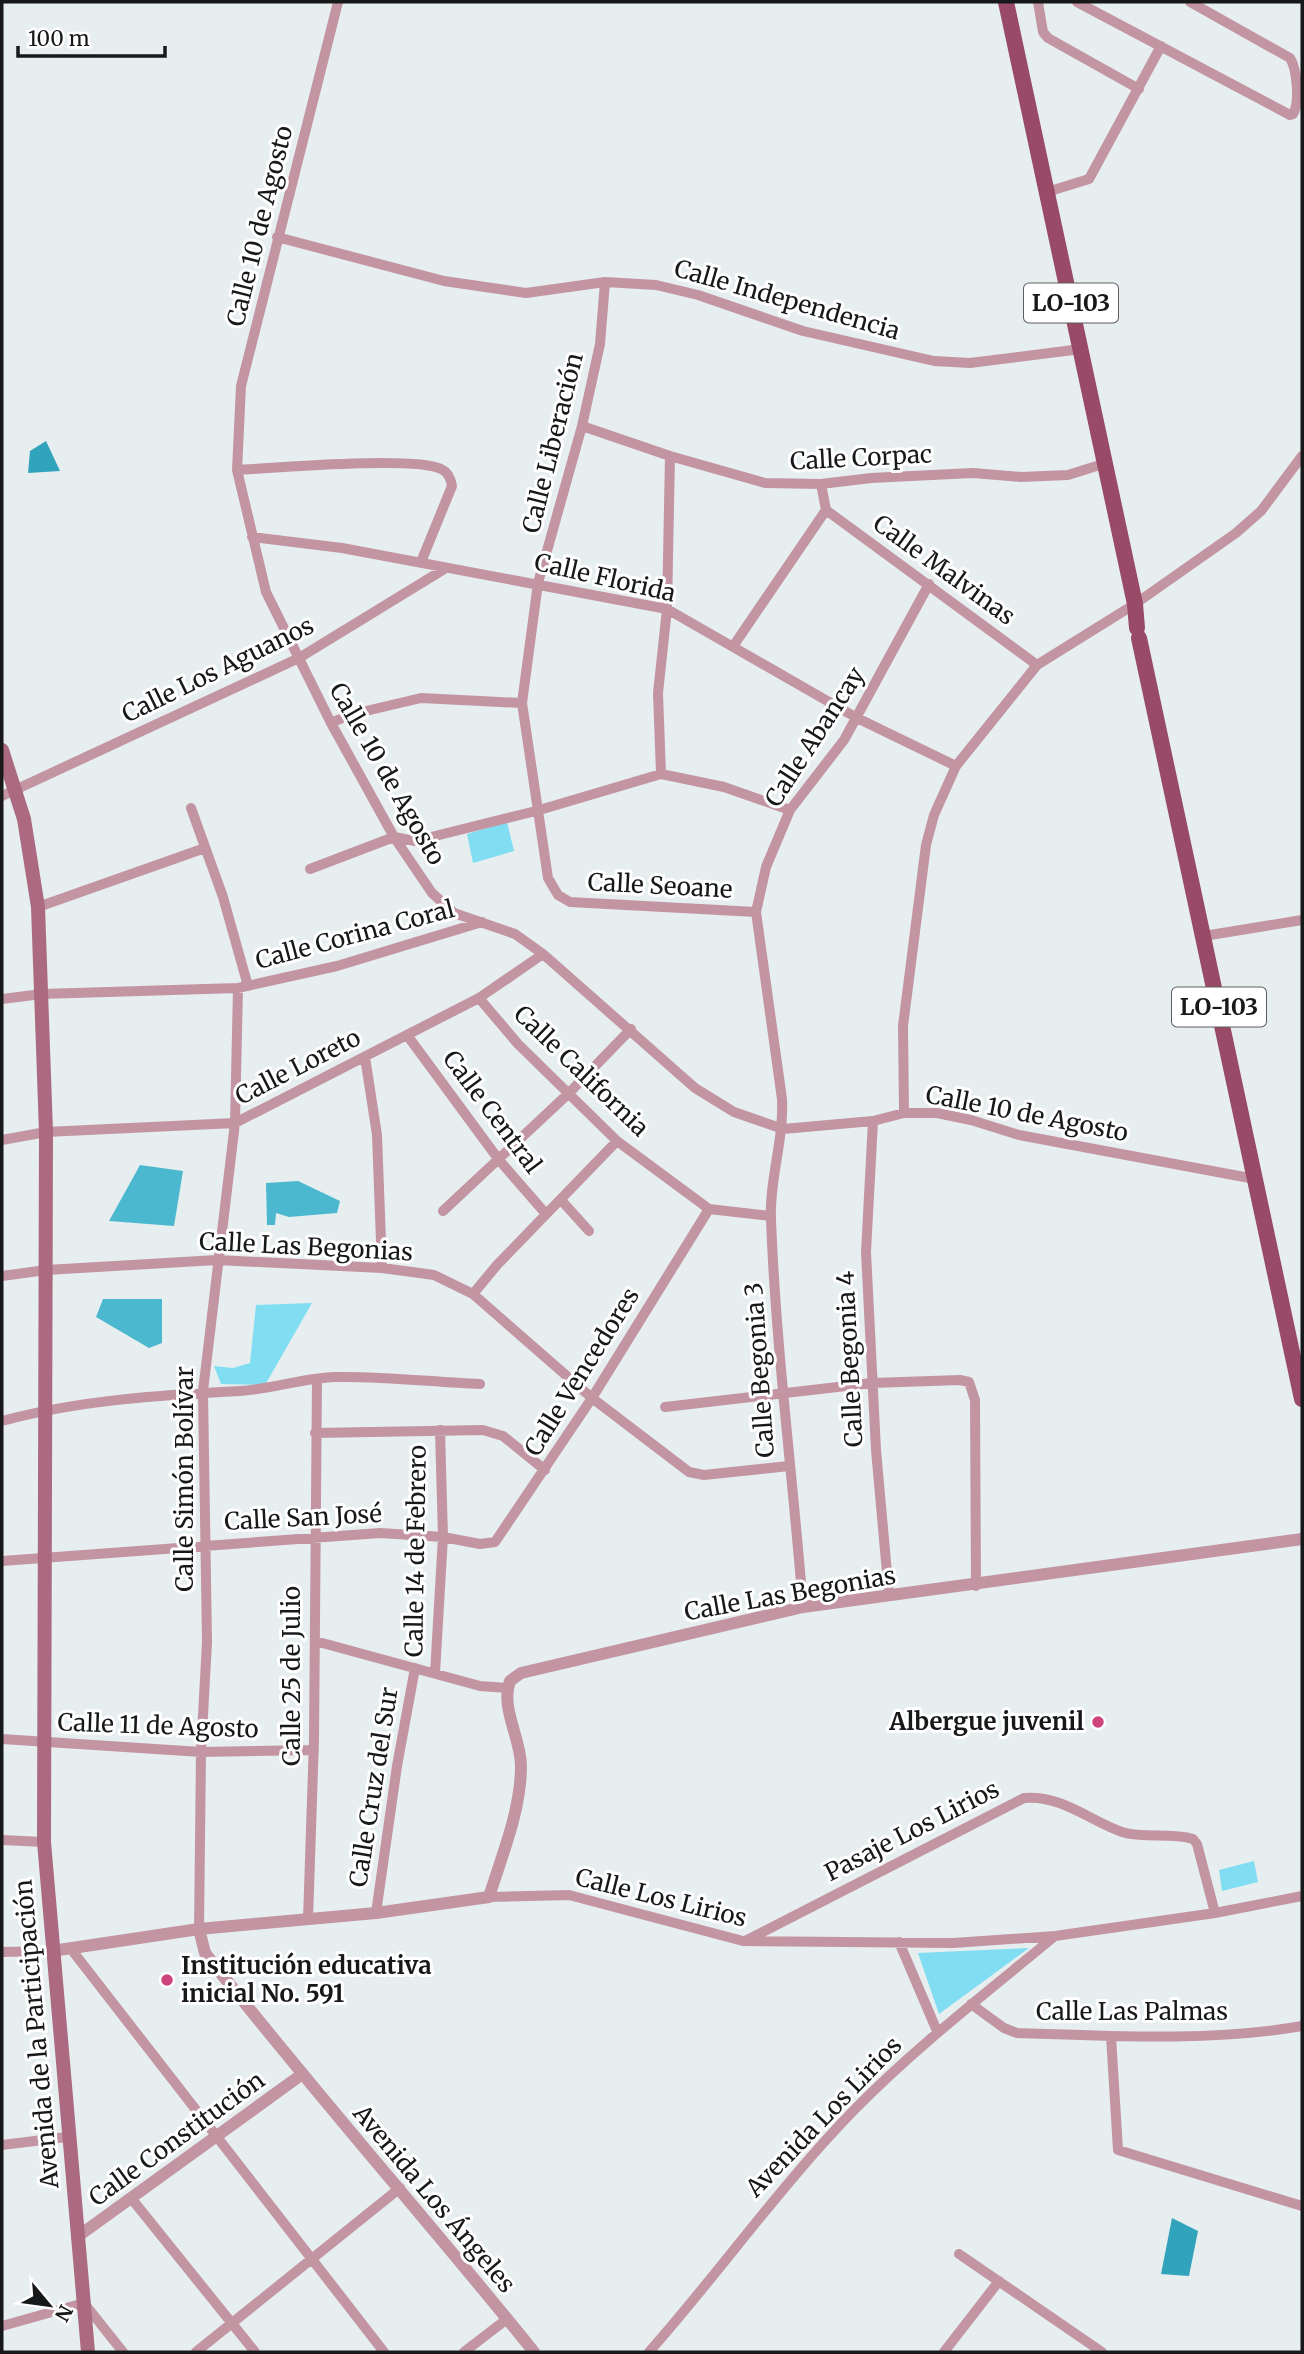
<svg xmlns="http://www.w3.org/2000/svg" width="1304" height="2354" font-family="Merriweather,serif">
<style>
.green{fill:#81ddf2}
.forest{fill:#4bb8d0}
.water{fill:#31a3ba}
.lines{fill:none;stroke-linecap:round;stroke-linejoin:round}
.minor{stroke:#c395a2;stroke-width:10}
.tertiary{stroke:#c395a2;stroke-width:12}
.secondary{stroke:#ab6a7f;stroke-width:14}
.primary{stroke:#984a66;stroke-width:16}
.poi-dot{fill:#ce447d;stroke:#fff;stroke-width:2.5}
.labels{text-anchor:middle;stroke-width:6;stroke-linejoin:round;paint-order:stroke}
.shield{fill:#fff;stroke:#5c5d5e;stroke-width:2}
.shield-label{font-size:23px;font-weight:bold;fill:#161819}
.street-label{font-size:24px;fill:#161819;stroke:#fff}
.poi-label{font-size:24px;font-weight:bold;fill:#161819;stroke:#fff;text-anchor:end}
</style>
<rect width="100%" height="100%" fill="#e6eef0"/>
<!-- green -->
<path class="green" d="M507,822l7,29 -41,12 -6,-29z
M312,1303l-47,82 -44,-1 -7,-18 19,2 17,-5 6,-58z
M1254,1861l4,21 -36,9 -3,-21z
M1029,1948l-90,66 -21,-61z"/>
<!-- forest -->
<path class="forest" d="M140,1165l43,6 -9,55 -65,-5z
M298,1181l42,20 -3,12 -48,4 -13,-4 -1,12h-8l-1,-42z
M103,1299h59v44l-13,5 -53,-31z"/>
<!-- water -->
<path class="water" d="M46,441l14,30 -32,2 2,-22z
M1172,2218l26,13 -9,45 -28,-2z"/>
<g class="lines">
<!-- minor -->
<path class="minor" d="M338,2l-97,384 -4,84 29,122 65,131 63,114 38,56 22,20 61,21 28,20 152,134 39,24 49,17 90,-8 31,-8h33l34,7 48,15 236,44
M1038,2l5,30 5,6 91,51
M1077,2l213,113 3,-1c7,-11 4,-45 -3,-56l-100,-56
M1047,192l42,-13 72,-133
M277,237l167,44 82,12 79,-11 51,3 42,10 105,36 131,30 36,2 111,-14
M605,282l-5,62 -18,82 -44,157 -16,120 26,175 10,17 12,7 186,10
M582,426l88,30 95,27 56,1 50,-6 102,-5 48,4 47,-2 38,-12
M237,470c37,-2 178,-14 204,-1 7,3 10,10 11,17l-31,76
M826,510l211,155
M252,537l90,11 325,61 190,109 99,48
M734,645l92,-135 -5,-26
M331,723l18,-8 72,-17 101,5
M661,774l-3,-81 9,-84 3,-153
M2,796l297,-138 147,-90
M191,808l32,89 25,89
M310,869l84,-32 21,4 121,-30 125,-37 63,13 66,23
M38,907l167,-59
M1204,936l98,-16
M479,998l39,46 99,97 92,68 61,7
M2,999l40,-5 196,-6 99,-22 145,-44
M407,1035l92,125 47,54
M365,1057l12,78 5,133
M904,1113l-1,-87 23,-181 8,-30 22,-49 81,-101 98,-61 101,-71 25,-22 41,-55
M873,1121l-7,131 10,198 13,145
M2,1140l44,-8 189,-9 244,-125 64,-44
M561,1200l28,31
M443,1211l126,-118 62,-64
M2,1276l44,-6 171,-10 165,8 52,7 39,19 119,104 97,74 15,3 85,-9
M473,1294l24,-29 120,-124
M665,1407l207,-24 88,-3 9,2 6,18 1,186
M2,1421c78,-21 158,-26 238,-30 32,-2 63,-13 95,-14 48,-1 97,5 145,7
M315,1433l168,-3 20,6 42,34
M2,1561l378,-28 63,4 37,7 15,-2 97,-144 117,-189
M803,1607c-10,-129 -27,-257 -32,-387 -2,-40 13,-79 11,-121l-26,-187 10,-45 24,-57 54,-70 85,-156
M315,1641l165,45 27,2
M435,1673l8,-136 -3,-107
M2,1739l199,13 113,-2
M2,1840l42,2
M489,1897l80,-2 174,46 210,2 102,-7 160,-23 87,-17
M376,1913l21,-147 18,-98
M308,1919l6,-179 3,-361
M199,1929l2,-177 6,-110 -4,-251 32,-268 3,-135
M747,1940l277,-142c38,-3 64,22 98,34 22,7 49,0 71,7l4,5 18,69
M899,1942l38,89
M71,1949l313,403
M2,1952l50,-1
M971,2004l33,24 13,5c92,3 195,9 285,-7
M1111,2036l7,114 184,56
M2,2145l65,-8
M131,2198l124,154
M959,2254l143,98
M2,2326l82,-23 39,49
M196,2352l204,-164
M464,2352l43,-33
M649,2352c70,-79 131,-166 205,-242 63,-64 132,-117 201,-174
M944,2352l55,-71"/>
<!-- tertiary -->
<path class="tertiary" d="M199,1929l6,24c106,136 221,265 329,399
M52,1951l147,-22 177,-16 113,-16c13,-42 32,-87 32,-131 0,-28 -21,-58 -11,-85l11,-8 282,-66 499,-68
M77,2237l224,-162"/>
<!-- secondary -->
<path class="secondary" d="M2,750l22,69 14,88 8,225 -2,710 44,510"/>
<!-- primary -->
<path class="primary" d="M1006,2l129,602 2,24
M1139,638l163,761"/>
</g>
<!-- markers -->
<g class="poi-dot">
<circle cx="1098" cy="1722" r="7"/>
<circle cx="167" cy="1980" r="7"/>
</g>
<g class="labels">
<!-- shield labels -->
<g class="shield">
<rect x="1024" y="283.5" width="94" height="39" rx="5"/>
<rect x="1172" y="987.5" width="94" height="39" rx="5"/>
</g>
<g class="shield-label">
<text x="1071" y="311">LO-103</text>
<text x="1219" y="1015">LO-103</text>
</g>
<!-- street labels -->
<g class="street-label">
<text transform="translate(260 226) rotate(-76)" y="8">Calle 10 de Agosto</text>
<text transform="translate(787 300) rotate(16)" y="8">Calle Independencia</text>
<text transform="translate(553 443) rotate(-76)" y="8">Calle Liberación</text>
<text transform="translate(861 458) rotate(-3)" y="8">Calle Corpac</text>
<text transform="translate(944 570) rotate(36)" y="8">Calle Malvinas</text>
<text transform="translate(605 578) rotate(13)" y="8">Calle Florida</text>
<text transform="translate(218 670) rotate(-26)" y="8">Calle Los Aguanos</text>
<text transform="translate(815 737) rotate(-57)" y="8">Calle Abancay</text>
<text transform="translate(387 774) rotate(60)" y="8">Calle 10 de Agosto</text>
<text transform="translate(660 886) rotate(3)" y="8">Calle Seoane</text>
<text transform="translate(355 935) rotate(-15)" y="8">Calle Corina Coral</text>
<text transform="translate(298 1067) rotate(-27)" y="8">Calle Loreto</text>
<text transform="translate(581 1071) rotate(44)" y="8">Calle California</text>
<text transform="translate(492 1112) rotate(53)" y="8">Calle Central</text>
<text transform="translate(1027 1114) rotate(11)" y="8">Calle 10 de Agosto</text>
<text transform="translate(306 1247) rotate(3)" y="8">Calle Las Begonias</text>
<text transform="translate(850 1359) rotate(-93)" y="8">Calle Begonia 4</text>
<text transform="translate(760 1370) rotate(-94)" y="8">Calle Begonia 3</text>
<text transform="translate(582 1372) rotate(-58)" y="8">Calle Vencedores</text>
<text transform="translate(185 1479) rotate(-90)" y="8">Calle Simón Bolívar</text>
<text transform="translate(303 1518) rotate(-3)" y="8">Calle San José</text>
<text transform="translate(416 1551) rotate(-89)" y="8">Calle 14 de Febrero</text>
<text transform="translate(790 1594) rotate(-10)" y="8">Calle Las Begonias</text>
<text transform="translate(292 1676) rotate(-90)" y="8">Calle 25 de Julio</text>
<text transform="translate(158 1726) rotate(2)" y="8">Calle 11 de Agosto</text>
<text transform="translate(374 1787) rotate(-81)" y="8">Calle Cruz del Sur</text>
<text transform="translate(912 1831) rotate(-27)" y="8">Pasaje Los Lirios</text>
<text transform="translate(661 1898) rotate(14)" y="8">Calle Los Lirios</text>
<text x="1132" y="2020">Calle Las Palmas</text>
<text transform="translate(37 2034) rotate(-95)" y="8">Avenida de la Participación</text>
<text transform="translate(824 2117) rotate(-46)" y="8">Avenida Los Lirios</text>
<text transform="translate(177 2139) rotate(-36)" y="8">Calle Constitución</text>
<text transform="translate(434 2199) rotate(50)" y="8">Avenida Los Ángeles</text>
</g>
<!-- poi labels -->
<g class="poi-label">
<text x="1084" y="1730">Albergue juvenil</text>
<text x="181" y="1974" text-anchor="start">Institución educativa<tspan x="181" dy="28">inicial No. 591</tspan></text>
</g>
</g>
<!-- border -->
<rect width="1304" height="2354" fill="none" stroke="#161819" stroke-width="7"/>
<!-- north arrow -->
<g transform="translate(49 2305) rotate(119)" stroke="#ffffff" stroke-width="5" paint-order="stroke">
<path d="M0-5L12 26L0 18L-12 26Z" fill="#161819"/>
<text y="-10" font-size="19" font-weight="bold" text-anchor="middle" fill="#161819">N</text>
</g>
<!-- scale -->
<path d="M18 46v10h147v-10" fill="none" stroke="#161819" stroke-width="3.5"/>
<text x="28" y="46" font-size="21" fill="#161819" stroke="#ffffff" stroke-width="5" paint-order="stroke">100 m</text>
</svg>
